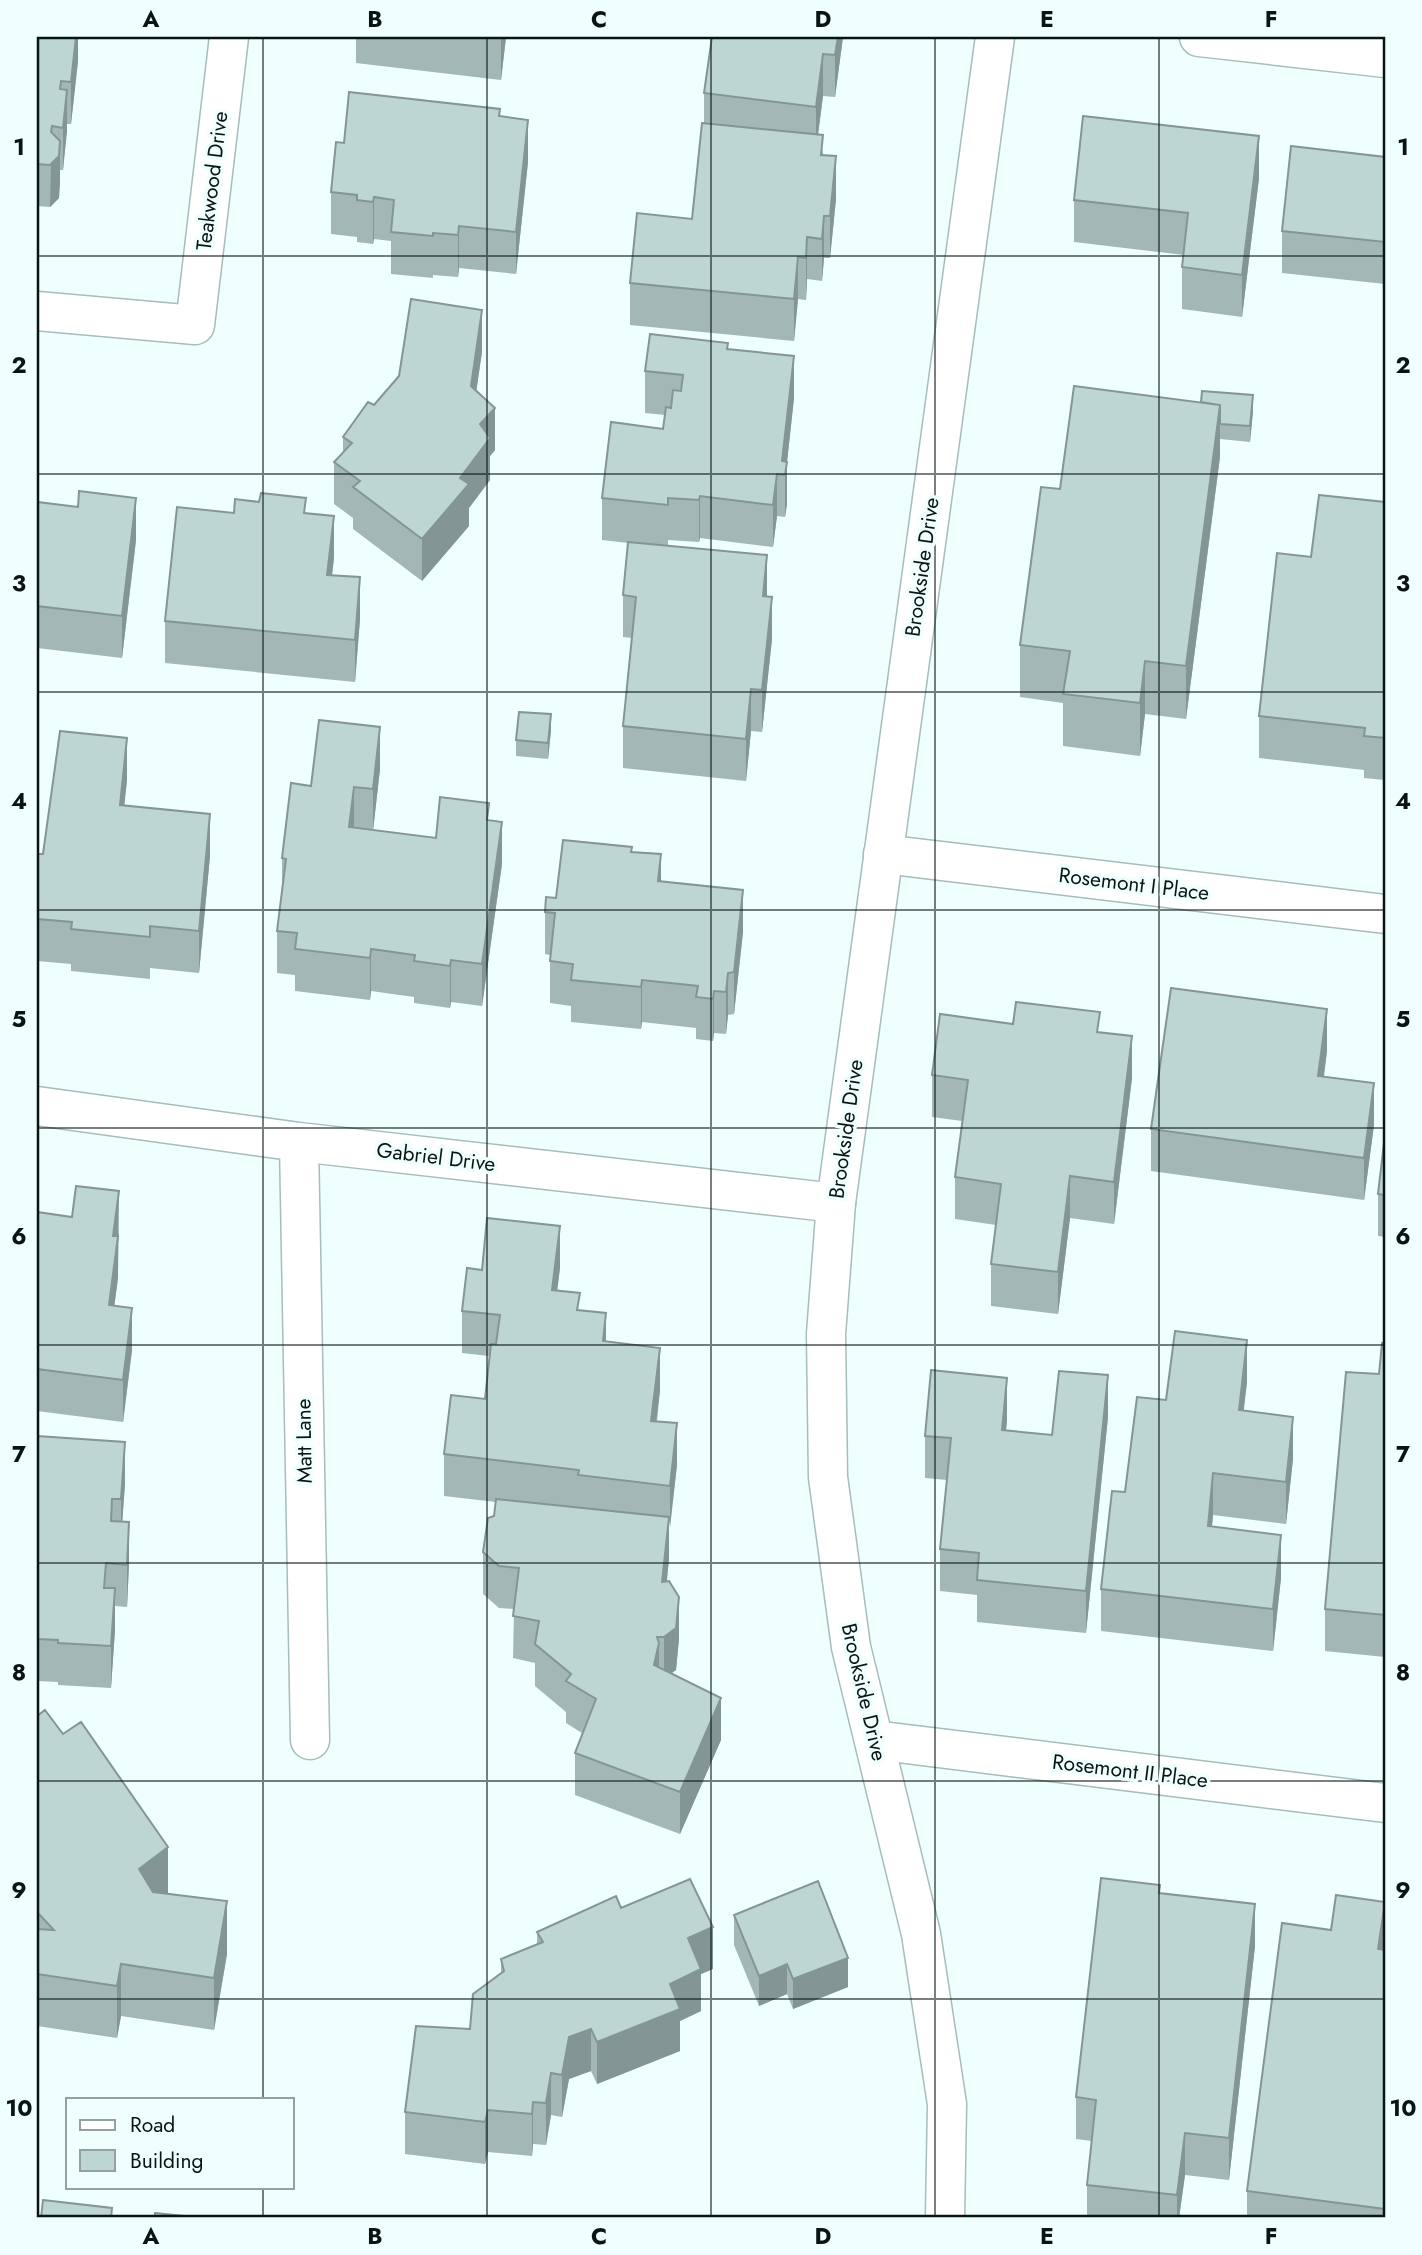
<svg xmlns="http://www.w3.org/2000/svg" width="1422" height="2255" font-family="Jost,sans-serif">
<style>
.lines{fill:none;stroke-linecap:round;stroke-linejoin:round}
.street-casing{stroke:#a5bdbc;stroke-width:41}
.secondary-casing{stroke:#a5bdbc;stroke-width:41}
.street{stroke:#fff;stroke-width:38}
.secondary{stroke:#fff;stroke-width:38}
.wall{fill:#a3b8b6}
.shaded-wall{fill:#849694}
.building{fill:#bdd6d4;stroke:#849694;stroke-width:2}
.grid{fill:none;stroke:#0b1414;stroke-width:2;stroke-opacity:0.55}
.labels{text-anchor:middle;stroke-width:7;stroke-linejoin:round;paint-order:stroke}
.street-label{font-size:21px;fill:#0b1414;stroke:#effffe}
.neatline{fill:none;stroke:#0b1414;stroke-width:2.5}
.grid-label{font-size:23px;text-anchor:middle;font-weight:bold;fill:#0b1414}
</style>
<rect width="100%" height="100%" fill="#effffe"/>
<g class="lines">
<defs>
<path id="street" d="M1199,37l186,21
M37,311l158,14 34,-288
M883,854l502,60
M37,1106l262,36 537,61
M299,1142l11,598
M874,1740l511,63"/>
<path id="secondary" d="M945,2218l2,-114 -26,-170 -70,-287 -23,-170 -2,-143 10,-131 159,-1166"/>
</defs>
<!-- street casing -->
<use href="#street" class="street-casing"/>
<!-- secondary casing -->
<use href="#secondary" class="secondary-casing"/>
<!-- street -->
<use href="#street" class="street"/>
<!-- secondary -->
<use href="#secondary" class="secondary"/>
</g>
<!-- wall -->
<path class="wall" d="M37,37h41v24l-7,63h-4l-4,46h-3l-1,28 -9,9 -13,-1z
M356,37h150l-5,43 -145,-17z
M712,37h131l-8,60 -12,-1 -5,39 18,64 -6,59h-6l-2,23 -15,-2 -1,21 -8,-1 -4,42 -164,-16v-42l62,-64 12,-96v-30z
M500,116l28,46 -12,112 -57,-6 -1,9 -25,-2v3l-42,-4v-33l-17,-2 -1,5 -16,-2v-5l-26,-3v-42l13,-49z
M1385,157v127l-103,-11v-42z
M1259,178l-17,139 -60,-8v-42l2,-12 -110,-13v-42z
M728,349l66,49 -7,64v42l-2,13 -8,-1 -4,31 -73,-9 -1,4 -31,-2v6l99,51 5,42 -10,93 -11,-1 -5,50 -123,-13v-42l9,-88 -9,-1v-42l5,-52 -26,-3v-42l61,-69 2,-14 -20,-2v-42z
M482,352l-6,39 19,59 -5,6v24l-21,28v18l-47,55 -69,-52v-11l-19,-14v-42l9,-10v-15l31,-32z
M1253,411l-3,31 -30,-3v18l-34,262 -41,-5 -5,42 -77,-10v-43l-43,-6v-52l40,-156z
M37,502l41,5 58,33 -14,118 -85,-10z
M1385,502v278l-21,-2v-8l-105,-12v-42l52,-159z
M234,513l72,1 28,44 -2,17 28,44 -5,63 -190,-19v-42z
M551,730l-3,29 -32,-3v-16z
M380,769l-7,61 63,8 53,-18 13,44 -20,142 -31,-4 -1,6 -36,-5v-6l-43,-6 -1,9 -75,-9v-16l-18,-2v-42l5,-40v-33l29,-72z
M127,780l-3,25 86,51 -11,117 -49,-5v11l-79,-8v-7l-34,-3v-105l6,-2z
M632,852l29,29 82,51 -9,82 -6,1 -2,19 -12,-1 -1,8 -17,-2v-11l-54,-6 -1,7 -70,-7v-16l-21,-3v-48l-5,-1v-42l11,-14z
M1013,1024l87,8 32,46 -18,146 -44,-6 -12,96 -67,-8v-42l5,-39 -41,-6v-42l7,-56 -30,-4v-42z
M1327,1051l-3,26 50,48 -10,75 -213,-29v-42z
M1385,1134v103l-7,-1v-42z
M37,1212l82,21 -1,11v34l-4,28 18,44 -9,72 -86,-11z
M560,1268l-3,22 23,20 26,32 54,48 -3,32 20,43 -8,63v31l-2,22 12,58 -3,31 -5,3 50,67 -41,94 -105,-39v-42l7,-20 -16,-10v-11l-31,-26v-23l-22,-5 1,-49 -15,-1 -16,-14v-42l11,-36 2,-14 -52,-6v-42l41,-55 4,-43 -27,-3v-42l20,-41z
M1385,1344v313l-60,-6v-42z
M1247,1382l-4,29 50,48 -7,65 -73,-9 -1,12 69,51 -8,73 -172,-20v-42l24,-97 41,-92z
M1108,1417l-22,216 -109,-11v-27l-37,-4v-42l7,-69 -22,-2v-42l82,-16 -1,11 46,4z
M37,1436l88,48 -3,37 7,43 -2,43 -12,-1v24l-4,58 -53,-3v-3l-21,-1z
M37,1716l131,178 59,60 -13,76 -93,-14 -4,22 -80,-12z
M1160,1893l95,53 -26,234 -44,-5 -6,43h-92v-33l5,-44 -16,-2v-42z
M621,1908l92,61 -12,5v37l-21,10v30l-83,33 -6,-13 -22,8 -7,38 -11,-2 -5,30 -13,-1 -1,12 -44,-4 -3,12 -80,-10v-42l65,-83 31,-55v-15l36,-15v-12z
M734,1915l114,72 -55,22 -6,-15 -28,12 -25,-61z
M1385,1950v268h-138v-27z"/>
<!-- shaded-wall -->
<path class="shaded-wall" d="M76,37h2v24l-7,63v-42z
M501,37h5l-5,43z
M838,37h5l-8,60v-42z
M823,54v42l-7,53v-42z
M67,90v42l-4,38v-42z
M528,120v42l-12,112v-42z
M52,126v38l8,-23v42l-1,15 -9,9z
M1259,136v42l-17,139v-42z
M836,156v43l-6,59v-42z
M374,197v42l-1,5v-42z
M824,216v42l-2,23v-42z
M459,226v42l-1,9v-42z
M807,237v42l-1,21v-42z
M798,257v42l-4,42v-42z
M482,310v42l-11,76v-42z
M794,356v42l-7,64v42l-2,13v-42l-3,-14z
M1253,395v16l-3,31v-16z
M1220,405v52l-34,262v-53z
M495,408v42l-5,6v24l-21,28v18l-47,55v-42l38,-61 20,-54z
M777,474v42l-4,31v-42z
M700,496v42l-1,4v-42z
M136,498v42l-14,118v-42z
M334,516v42l-7,59v-42z
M767,555v42l-4,-1z
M360,577v42l-5,63v-42z
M772,597v42l-10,93v-42z
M1145,661v53l-5,42v-53z
M751,689v42l-5,50v-42z
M551,714v16l-3,29v-16z
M380,727v42l-7,62v-42z
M127,738v42l-7,67v-42z
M354,787v42l-5,-2z
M210,814v42l-11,117v-42z
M502,822v42l-20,142v-42z
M661,854v42l-3,-15z
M743,890v42l-9,82v-42z
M371,949v42l-1,9v-42z
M451,960v42l-1,6v-42z
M728,973v42l-2,19v-42z
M642,980v42l-1,7v-42z
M714,991v42l-1,8v-42z
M1327,1009v42l-9,67v-42z
M1132,1036v42l-18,146v-42z
M1374,1083v42l-10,75v-42z
M1070,1176v42l-12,96v-42z
M119,1191l-1,87 -9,69v-42l4,-69z
M560,1226v42l-8,64v-42z
M132,1308v42l-9,72v-42z
M606,1313v42l-3,-14z
M1247,1340v42l-8,70v-42z
M660,1348v42l-9,73v-42z
M1108,1375v42l-22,216v-42z
M1007,1378v42l-5,52v-42z
M1293,1417v42l-7,65v-42z
M677,1423v42l-7,63v-42z
M125,1442v42l-4,57v-42z
M1213,1473v42l-5,53v-42z
M669,1517v42l-7,65v-42z
M129,1522v42l-2,43v-42z
M1281,1535v43l-8,73v-42z
M115,1588v42l-4,58v-42z
M679,1597v42l-3,31 -12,9v-42z
M659,1643v42l-5,-20z
M721,1698v42l-41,94v-42z
M168,1847v52l-29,22v-52z
M227,1901v53l-13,76v-52z
M1385,1902v53l-7,-6z
M1255,1904v42l-26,234v-42z
M713,1927v42l-12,5v37l-21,10v30l-83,33v-42l73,-58 18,-46z
M848,1958v29l-55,22v-30z
M121,1964v52l-4,22v-52z
M787,1964v30l-28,12v-30z
M591,2029v42l-22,8 -7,38v-42l7,-38z
M551,2073v42l-5,30v-42z
M533,2102v42l-1,12v-42z
M488,2110v42l-3,12v-42z
M1185,2133v42l-6,43h-2v-23z"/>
<!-- building -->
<path class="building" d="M37,37h39l-5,45 -10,-1 -1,8 7,1 -4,38 -11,-2 -1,6 9,9 -1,15 -9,9 -13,-1z
M712,37h126l-3,18 -12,-1 -7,53 -112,-14z
M349,92l151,17 -1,7 29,4 -12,112 -57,-6 -1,9 -25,-2v3l-42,-4 3,-32 -20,-3 -1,5 -16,-2v-5l-26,-3 5,-50 8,1z
M1083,116l176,20 -17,139 -60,-8 6,-54 -114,-13z
M702,123l121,12 -2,20 15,1 -6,60h-6l-2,23 -15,-2 -1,21 -8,-1 -4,42 -164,-16 7,-70 55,6z
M1291,146l94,11v85l-103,-11z
M411,299l71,11 -11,76 24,22 -15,16 10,14 -30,40 9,6 -47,55 -69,-52 7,-6 -26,-19 18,-19 -9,-6 25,-35 6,3 25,-29z
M650,334l78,9 -1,6 67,7 -12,105 5,1 -2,13 -8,-1 -4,31 -73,-9 -1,4 -31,-2v7l-66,-7 9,-76 52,7 3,-22 5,1 2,-18 8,1 2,-16 -38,-4z
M1074,386l146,19 -34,261 -41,-5 -5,42 -77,-9 7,-43 -50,-6 21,-158 19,2z
M1202,391l51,4 -3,31 -30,-2v-19l-19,-3z
M79,491l57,7 -14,118 -85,-10v-104l41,5z
M261,493l45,5 -2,15 30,3 -7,59 33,2 -5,63 -190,-19 12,-114 57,6 1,-14 24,3z
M1319,495l66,7v236l-21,-2 1,-8 -106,-12 18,-163 34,4z
M628,542l139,13 -4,41 9,1 -10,93 -11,-1 -5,50 -123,-13 13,-129 -13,-2z
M519,712l32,2 -3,29 -32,-3z
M319,720l61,7 -7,62 -19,-2 -5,40 87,11 4,-41 49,6 -2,17 15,2 -20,142 -31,-4 -1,6 -36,-5 1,-6 -44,-6 -1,9 -75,-9 2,-16 -20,-2 9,-72 -4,-1 9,-75 20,3z
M60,731l67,7 -7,67 90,9 -11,117 -49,-5v11l-79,-8 1,-7 -35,-3v-65h6z
M563,840l69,7 -1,5 30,2 -3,27 85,9 -9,82 -6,1 -2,19 -12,-1 -1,8 -17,-2 2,-11 -56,-6 -1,7 -70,-7 2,-16 -23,-3 5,-48 -10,-1 1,-15 10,1z
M1171,988l156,21 -9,67 56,7 -10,75 -213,-29z
M1016,1002l84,10 -3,20 35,4 -18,146 -44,-6 -12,96 -67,-8 10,-80 -46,-7 13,-97 -36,-5 8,-61 73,10z
M1385,1134v61l-7,-1z
M76,1186l43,5 -6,45h5l-9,69 23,3 -9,72 -86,-11v-157l35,5z
M487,1218l73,8 -8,64 28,3 -3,17 29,3 -3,28 57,7 -9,73 26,2 -7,63 -92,-11 1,-5 -135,-16 7,-59 34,4 6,-55h5l4,-29 -38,-4 5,-43 15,2z
M1175,1331l72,9 -8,70 54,7 -7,65 -73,-9 -5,53 73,9 -8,74 -172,-20 11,-98 13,1 12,-95 29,3z
M1382,1343l3,1v271l-60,-6 21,-237 33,2z
M931,1370l76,8 -5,52 50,5 7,-64 49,4 -22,216 -109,-11 2,-27 -39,-4 11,-111 -26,-2z
M37,1436l88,6 -4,57h-9l-1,22 18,1 -2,43 -21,-2 -2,25h11l-4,58 -53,-3v-3l-21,-1z
M496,1499l173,18 -7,65 7,-1 10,16 -3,31 -12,9h-7l2,6 -5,22 67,33 -41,94 -105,-39 21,-54 -30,-18 5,-7 -36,-30 4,-23 -26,-5 6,-48 -20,-2 -16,-14 5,-34 6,-2z
M45,1710l18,24 18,-12 87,125 -29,22 14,23 74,9 -13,77 -93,-14 -4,22 -80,-12v-45l17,1 -17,-18v-196z
M1101,1878l59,7 -1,8 96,11 -26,234 -44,-5 -8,62 -90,-10 9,-85 -20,-3z
M690,1879l23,48 -25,11 13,31 -31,15 10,25 -83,33 -6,-13 -22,8 -7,38 -11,-2 -5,30 -13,-1 -1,12 -44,-4 -3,12 -80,-10 11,-86 54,3 3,-35 31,-23 -3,-12 42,-17 -6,-10 79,-36 5,12z
M818,1881l30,77 -55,21 -6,-15 -28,12 -25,-61z
M1336,1895l49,7 -7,47 7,1v259l-138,-18 35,-268 49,7z
M43,2200l69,8 -1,10h-70z
M155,2213l49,5h-49z"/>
<!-- grid -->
<path class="grid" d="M263,37v2062M487,37v2181M711,37v2181M935,37v2181M1159,37v2181M37,256h1348M37,474h1348M37,692h1348M37,910h1348M37,1128h1348M37,1345h1348M37,1563h1348M37,1781h1348M37,1999h1348M263,2187v31"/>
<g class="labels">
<!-- street labels -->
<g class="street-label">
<text transform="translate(212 181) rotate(-83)" y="7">Teakwood Drive</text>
<text transform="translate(922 567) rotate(-82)" y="7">Brookside Drive</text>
<text transform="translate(1134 884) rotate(7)" y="7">Rosemont I Place</text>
<text transform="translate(846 1129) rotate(-82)" y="7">Brookside Drive</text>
<text transform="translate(436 1157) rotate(7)" y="7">Gabriel Drive</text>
<text transform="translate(304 1441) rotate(-91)" y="7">Matt Lane</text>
<text transform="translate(864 1692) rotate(77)" y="7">Brookside Drive</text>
<text transform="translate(1130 1771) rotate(7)" y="7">Rosemont II Place</text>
</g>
</g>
<!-- border -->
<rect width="1422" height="2255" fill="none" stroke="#effffe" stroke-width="77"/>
<!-- legend -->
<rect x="66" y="2098" width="228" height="91" fill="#effffe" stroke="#94a1a0" stroke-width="2"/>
<rect x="80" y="2120" width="35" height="10" fill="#ffffff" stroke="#94a1a0" stroke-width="2"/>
<text x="130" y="2132" font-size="21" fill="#0b1414">Road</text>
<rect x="80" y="2150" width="35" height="21" fill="#bdd6d4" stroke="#94a1a0" stroke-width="2"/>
<text x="130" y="2168" font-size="21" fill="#0b1414">Building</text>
<rect x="38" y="38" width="1346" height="2178" class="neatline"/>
<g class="grid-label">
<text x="151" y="27">A</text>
<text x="375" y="27">B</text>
<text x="599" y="27">C</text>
<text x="823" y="27">D</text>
<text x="1047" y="27">E</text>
<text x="1271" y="27">F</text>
<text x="19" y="155">1</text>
<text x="1403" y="155">1</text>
<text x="19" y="373">2</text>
<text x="1403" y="373">2</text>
<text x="19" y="591">3</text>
<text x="1403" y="591">3</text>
<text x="19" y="809">4</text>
<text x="1403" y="809">4</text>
<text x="19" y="1027">5</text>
<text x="1403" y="1027">5</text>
<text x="19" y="1244">6</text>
<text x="1403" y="1244">6</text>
<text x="19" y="1462">7</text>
<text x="1403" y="1462">7</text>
<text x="19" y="1680">8</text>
<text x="1403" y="1680">8</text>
<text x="19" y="1898">9</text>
<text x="1403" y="1898">9</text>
<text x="19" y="2116">10</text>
<text x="1403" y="2116">10</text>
<text x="151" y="2244">A</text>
<text x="375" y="2244">B</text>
<text x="599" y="2244">C</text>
<text x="823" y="2244">D</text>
<text x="1047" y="2244">E</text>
<text x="1271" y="2244">F</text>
</g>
</svg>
